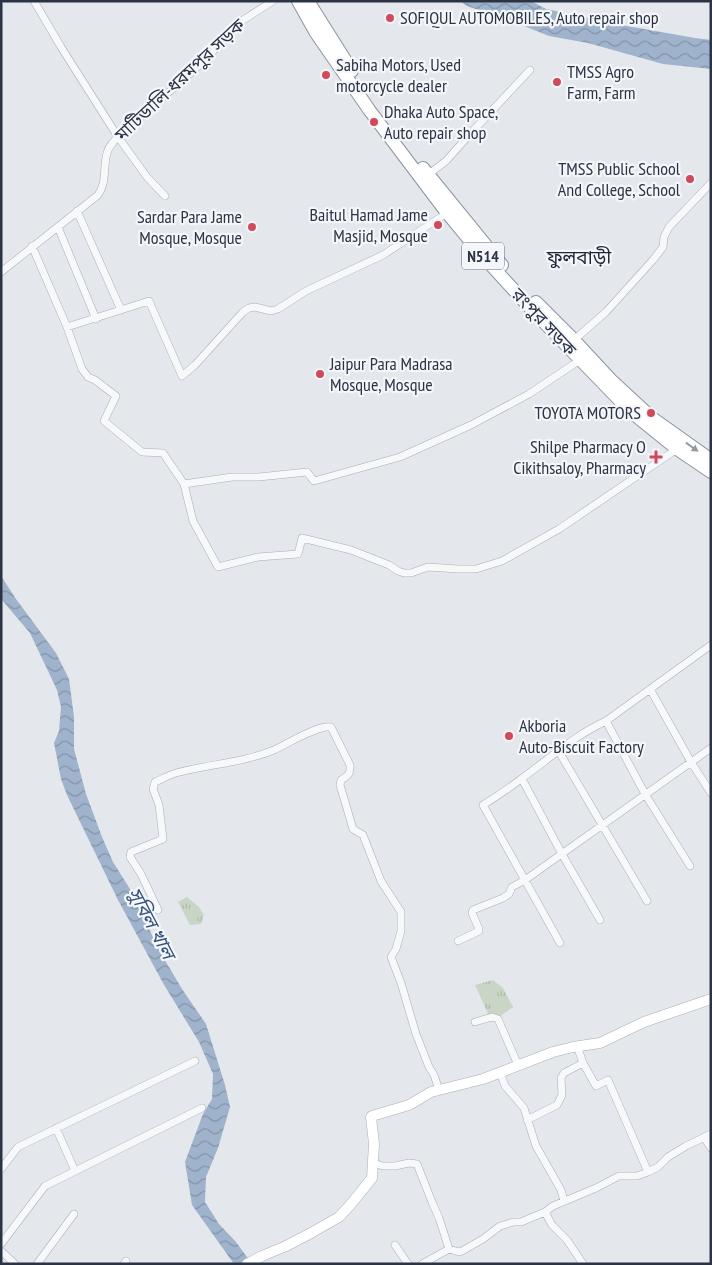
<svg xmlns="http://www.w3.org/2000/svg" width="712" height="1265" font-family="'PT Sans Narrow','Noto Sans Bengali',sans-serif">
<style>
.park{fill:url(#park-tufts)}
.water{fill:url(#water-waves)}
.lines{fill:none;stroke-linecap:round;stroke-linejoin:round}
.street-casing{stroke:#a9aeb7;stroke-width:8}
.secondary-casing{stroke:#a9aeb7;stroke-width:11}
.highway-casing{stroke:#8b94a3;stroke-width:14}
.street{stroke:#f7f8fa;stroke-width:7}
.secondary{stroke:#fff;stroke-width:10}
.highway{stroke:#fff;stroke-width:12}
.oneway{fill:#959aa2}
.poi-dot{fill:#d1495b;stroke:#f4f6f9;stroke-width:2}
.labels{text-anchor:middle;stroke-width:4.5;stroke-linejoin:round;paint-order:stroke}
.shield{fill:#f4f6f9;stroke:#676e7b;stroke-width:1}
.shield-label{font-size:16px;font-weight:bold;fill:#2b3445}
.poi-label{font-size:18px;fill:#2b3445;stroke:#f4f6f9;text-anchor:start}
.street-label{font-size:18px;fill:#2b3445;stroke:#f4f6f9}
.neighbourhood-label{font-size:19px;fill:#1d2536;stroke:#f4f6f9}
.water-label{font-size:19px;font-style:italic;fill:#34527a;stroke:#f4f6f9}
</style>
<defs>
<pattern id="park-tufts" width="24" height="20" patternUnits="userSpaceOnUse" patternTransform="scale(1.25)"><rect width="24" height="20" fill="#c9d6c5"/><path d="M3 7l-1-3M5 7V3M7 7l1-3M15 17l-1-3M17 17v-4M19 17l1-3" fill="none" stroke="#adb8ab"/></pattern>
<pattern id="water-waves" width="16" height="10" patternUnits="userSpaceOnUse" patternTransform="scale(1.25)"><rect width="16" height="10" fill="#9fb4cc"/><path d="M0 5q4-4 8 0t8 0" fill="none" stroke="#8293a7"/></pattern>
</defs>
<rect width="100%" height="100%" fill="#e4e7ec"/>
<!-- park -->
<path class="park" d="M187,897l12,10 5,8 -3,9 -11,1 -12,-23z
M493,980l10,8 10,19 -14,10 -5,-3 -5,2 -14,-31z"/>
<!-- water -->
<path class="water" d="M460,1h71l15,8 81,17 68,12 16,2v29l-48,-5 -75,-21 -39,-7 -35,-14 -47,-16z
M1,576l15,23 40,54 13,26 5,38v32l12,45 16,43 11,25 17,27 30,63 22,37 24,35 19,61 5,22 -12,41 -12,29 -1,25 14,22 17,18 16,22h-18l-42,-59 -7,-43 18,-48 9,-15 1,-25 -14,-32 -36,-59 -45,-83 -51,-105 -6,-16 -7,-36 5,-12 2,-24 -4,-17 -27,-57 -29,-34z"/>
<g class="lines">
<defs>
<path id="street" d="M34,1l27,46 57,90 29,40 18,19
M429,174l17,-13 24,-27 60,-64
M77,211l44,99
M58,227l38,92
M32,246l35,81 15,42 6,8 7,3 21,16 -12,25 38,31 21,1 21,31 9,37 25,46 40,-10 40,-3 4,-16 49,12 38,15 9,6 6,2h7l17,-6 30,2h18l26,-8 57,-32 118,-80
M1,272l97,-77c9,-12 5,-28 9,-42 2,-7 6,-11 11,-16l86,-76 36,-39 33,-21
M67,327l82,-26 33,75 13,-11 48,-53 6,-4 6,-1 16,4 7,-2 28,-18 77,-36 64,-42
M574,340l32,-28 47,-52 10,-13 1,-10 5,-10 42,-44
M184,484l48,-7h27l48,-5 7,9 86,-24 71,-32 58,-31 51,-34
M650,689l41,73 20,31
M606,721l39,73 45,72
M558,750l89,151
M522,779l40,75 38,66
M158,910l-17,-36 -11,-17 1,-5 32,-13 -4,-34 -6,-16 2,-7c7,-3 14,-7 21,-9 33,-9 66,-10 98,-23 13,-6 44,-25 57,-23l19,38c1,8 -2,11 -9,15l-1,5 13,44 10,6 18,46 20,31v19l-5,18 -5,8 10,26 15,51 13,33 5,8 5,15
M458,941l21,-10v-2l-7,-16 1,-3 30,-12 6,-4 3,-7 13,-7 186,-132
M560,943l-77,-138c13,-8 26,-17 38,-26 28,-20 54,-44 85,-58l105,-76
M475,1022l17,-5 6,2 20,46
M577,1046l6,17 13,23 12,-6 40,92
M500,1072l5,14 19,22 12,38 25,44 3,11
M527,1120l30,-15 5,-10 -1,-17 3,-5 19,-10
M56,1128l19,43
M704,1137l7,11
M373,1163l10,3h12l14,-3 8,1 15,38 7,16 10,31 10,3 3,-1 21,-12 17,-13 14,-4h7l24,-10 7,13 15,15 16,24
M1,1169l17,-22 177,-86
M545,1212l8,-6 43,-18 23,-12h18l11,-4 10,-5 10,-10 18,-11 25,-12
M1,1244l44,-58 157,-78
M395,1245l13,19
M1,1251l14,13
M37,1264l37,-50
M124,1264l2,-3
M422,1264l27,-15"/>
<path id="secondary" d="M247,1264l15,-8 24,-10 25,-13 28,-16 12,-13 21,-26 2,-34 -3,-27 1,-1 37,-11 22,-13 52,-13 70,-27 20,-5 27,-4 44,-21 67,-23"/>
<path id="highway" d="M298,1l18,32 54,78 74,98 36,44 54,59 96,99 47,38 34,23
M308,1l44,70
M423,168l79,97
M536,302l38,38 38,41 40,37 59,42"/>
</defs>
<!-- street casing -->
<use href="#street" class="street-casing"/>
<!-- secondary casing -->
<use href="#secondary" class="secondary-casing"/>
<!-- highway casing -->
<use href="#highway" class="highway-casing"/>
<!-- street -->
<use href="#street" class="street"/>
<!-- secondary -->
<use href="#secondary" class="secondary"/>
<!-- highway -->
<use href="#highway" class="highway"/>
</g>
<!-- one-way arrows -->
<defs><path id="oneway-solid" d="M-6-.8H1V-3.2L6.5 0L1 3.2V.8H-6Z" transform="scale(1.25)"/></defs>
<use class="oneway" href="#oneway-solid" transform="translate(692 447) rotate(36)"/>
<!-- markers -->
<g class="poi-dot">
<circle cx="390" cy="18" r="5"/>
<circle cx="326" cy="75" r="5"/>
<circle cx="557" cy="82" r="5"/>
<circle cx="374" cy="122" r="5"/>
<circle cx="690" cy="179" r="5"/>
<circle cx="438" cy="225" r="5"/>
<circle cx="252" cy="227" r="5"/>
<circle cx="320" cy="374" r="5"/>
<circle cx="651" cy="413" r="5"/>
<path d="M653.5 449.5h5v5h5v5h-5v5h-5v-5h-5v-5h5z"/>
<circle cx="509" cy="736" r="5"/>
</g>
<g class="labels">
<!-- shield labels -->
<rect class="shield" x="462" y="242.5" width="42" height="27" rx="4"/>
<g class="shield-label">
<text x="483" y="262">N514</text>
</g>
<!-- poi labels -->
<g class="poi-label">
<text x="400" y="24">SOFIQUL AUTOMOBILES, Auto repair shop</text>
<text x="336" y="71">Sabiha Motors, Used<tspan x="336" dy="21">motorcycle dealer</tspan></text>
<text x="567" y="78">TMSS Agro<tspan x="567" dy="21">Farm, Farm</tspan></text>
<text x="384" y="118">Dhaka Auto Space,<tspan x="384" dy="21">Auto repair shop</tspan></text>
<text x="680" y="175" text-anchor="end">TMSS Public School<tspan x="680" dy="21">And College, School</tspan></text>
<text x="428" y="221" text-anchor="end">Baitul Hamad Jame<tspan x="428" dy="21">Masjid, Mosque</tspan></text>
<text x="242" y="223" text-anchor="end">Sardar Para Jame<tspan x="242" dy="21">Mosque, Mosque</tspan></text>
<text x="330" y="370">Jaipur Para Madrasa<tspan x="330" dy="21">Mosque, Mosque</tspan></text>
<text x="641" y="419" text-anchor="end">TOYOTA MOTORS</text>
<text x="646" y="453" text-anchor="end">Shilpe Pharmacy O<tspan x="646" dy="21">Cikithsaloy, Pharmacy</tspan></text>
<text x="519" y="732">Akboria<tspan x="519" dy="21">Auto-Biscuit Factory</tspan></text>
</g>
<!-- street labels -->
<g class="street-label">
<text transform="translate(180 80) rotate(-43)" y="6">মাটিডালি-ধরমপুর সড়ক</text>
<text transform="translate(544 322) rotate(47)" y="6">রংপুর সড়ক</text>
</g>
<!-- neighbourhood labels -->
<g class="neighbourhood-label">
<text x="579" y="264">ফুলবাড়ী</text>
</g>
<!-- water labels -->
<g class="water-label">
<text transform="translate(152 923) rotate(62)" y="7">সুবিল খাল</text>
</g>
</g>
<!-- border -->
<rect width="712" height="1265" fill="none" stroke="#2b3445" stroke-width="5"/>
</svg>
